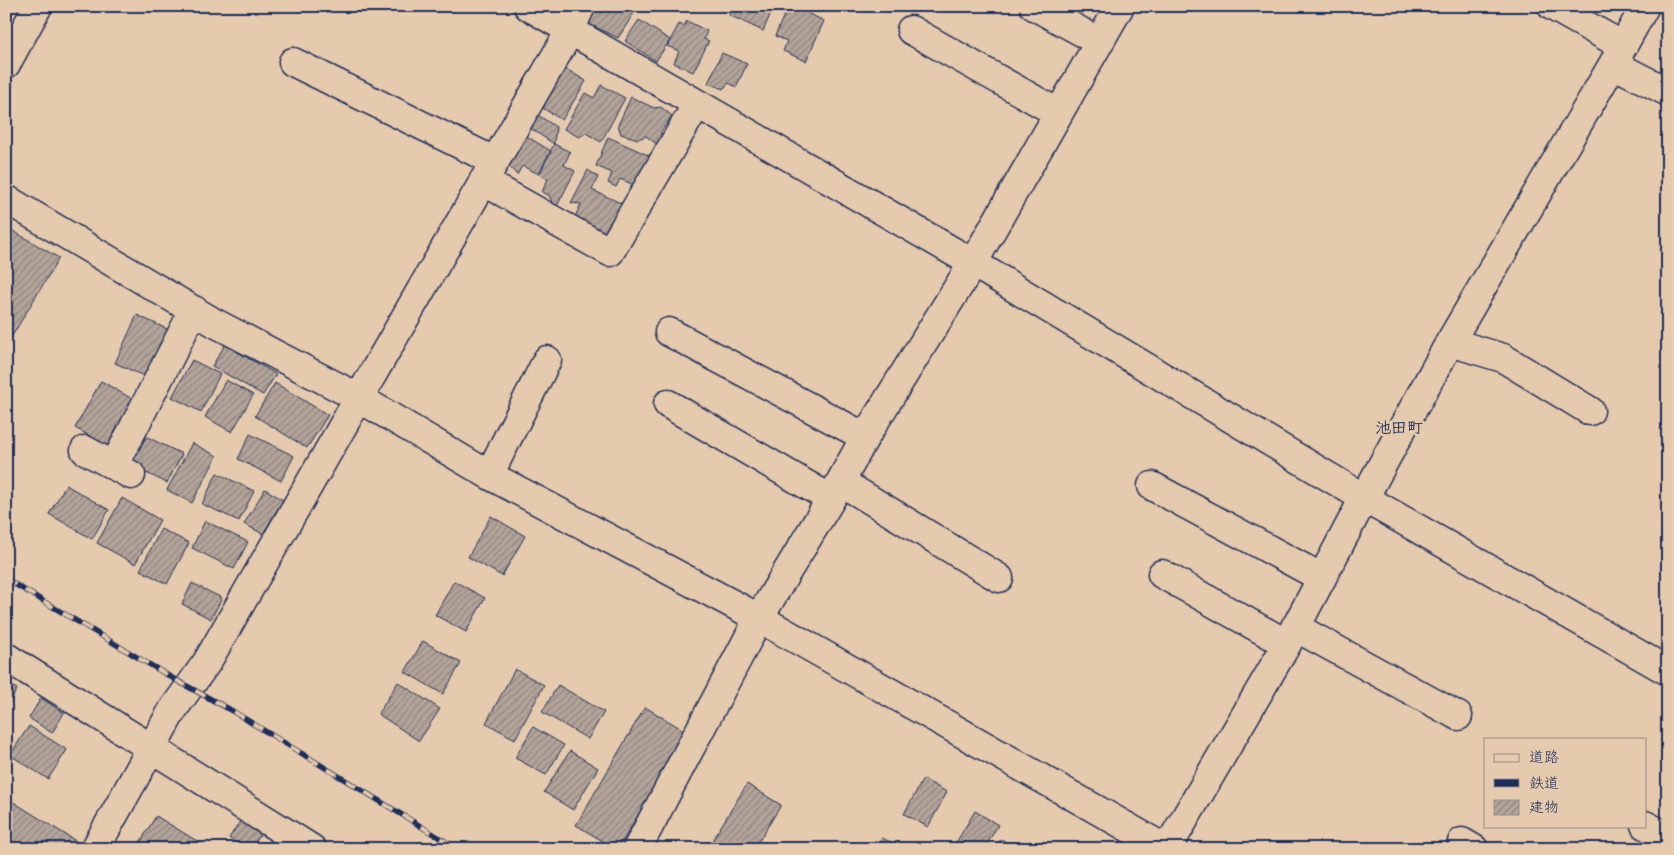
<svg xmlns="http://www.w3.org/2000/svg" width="1674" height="855" font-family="'Shantell Sans','Klee One',sans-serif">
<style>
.building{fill:url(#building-hatch);stroke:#1b2f5e}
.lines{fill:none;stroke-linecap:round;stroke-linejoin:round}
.minor-casing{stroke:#1b2f5e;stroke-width:31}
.minor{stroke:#e6caad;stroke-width:28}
.rail-casing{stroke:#1b2f5e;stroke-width:5.5}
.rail{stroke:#e6caad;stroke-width:4;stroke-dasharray:11;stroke-linecap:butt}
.labels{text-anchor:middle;stroke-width:5;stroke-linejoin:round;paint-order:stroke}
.quarter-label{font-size:16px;font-weight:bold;fill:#1b2f5e;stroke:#e6caad}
</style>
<defs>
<pattern id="building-hatch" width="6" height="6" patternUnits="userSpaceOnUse" patternTransform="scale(1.25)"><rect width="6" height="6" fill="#b3a499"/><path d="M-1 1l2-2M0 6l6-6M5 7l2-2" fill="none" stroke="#918680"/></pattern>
</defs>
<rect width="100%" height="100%" fill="#e6caad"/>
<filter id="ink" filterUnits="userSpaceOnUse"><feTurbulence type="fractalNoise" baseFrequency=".02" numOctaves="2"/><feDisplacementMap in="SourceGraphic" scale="10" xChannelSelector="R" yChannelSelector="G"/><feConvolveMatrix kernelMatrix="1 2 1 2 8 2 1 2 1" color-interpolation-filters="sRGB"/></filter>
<g filter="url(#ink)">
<!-- building -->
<path class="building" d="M600,6h21l13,7 -16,25 -31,-15z
M733,6h41l-11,25 -34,-16z
M788,6h5l31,15 -18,40 -23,-10 4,-10 -12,-5z
M639,20l31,20 -14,21 -31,-20z
M687,21l20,10 -3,8 5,2 -16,31 -19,-9 5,-12 -12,-5 12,-22 5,2z
M722,53l25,11 -11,23 -7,-4 -6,6 -15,-6z
M561,66l25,15 -24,39 -24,-15z
M601,85l24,13 -24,44 -15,-9 -7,4 -15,-8 21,-36 9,5z
M631,97l23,11 7,-1 11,9 -12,17 5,2 -7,10 -12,-9 -8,3 -17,-5 -3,-9z
M535,113l21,14 -2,17 -27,-18z
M521,133l30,18 -12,23 -17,-8 -5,9 -12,-13z
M608,137l44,20 -13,30 -19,-8 -4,8 -8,-4 4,-10 -16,-7z
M554,144l16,8 -6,13 11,6 -20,39 -6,-15 -7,-3 6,-13 -9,-5z
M588,170l10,7 -6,13 33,15 -14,30 -36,-18 6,-13 -10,-1z
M8,228l51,30 -53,88v-116z
M137,315l32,15 -23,47 -31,-14z
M225,345l51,29 -13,21 -51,-29z
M192,360l28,14 -19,38 -29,-15z
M226,380l27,15 -21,37 -27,-15z
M101,381l33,19 -26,46 -33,-18z
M275,383l53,32 -21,33 -52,-32z
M250,434l44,22 -13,25 -43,-22z
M145,436l37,18 -15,29 -37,-18z
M192,443l25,13 -25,47 -25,-13z
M217,473l37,18 -15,30 -37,-17z
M66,485l43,25 -17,29 -43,-25z
M265,489l18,11 -20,34 -19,-10z
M122,498l38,22 -25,44 -38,-21z
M491,516l34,20 -23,40 -34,-19z
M205,521l43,21 -14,27 -42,-21z
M161,529l28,14 -22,41 -27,-14z
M454,581l31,17 -19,34 -31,-17z
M192,583l30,15 -11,21 -29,-15z
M423,641l38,22 -18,31 -38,-22z
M515,669l29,16 -29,54 -29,-16z
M398,682l42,27 -21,32 -41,-27z
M6,683l11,6 -11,21z
M558,685l46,27 -16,27 -46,-27z
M41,698l23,15 -12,20 -23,-15z
M645,707l42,25 -69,117h-2l-40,-24z
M29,726l38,24 -19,29 -38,-24z
M533,727l31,18 -18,30 -31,-17z
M570,751l28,17 -25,42 -29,-18z
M923,779l24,13 -19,35 -24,-13z
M747,784l34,21 -27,44h-47z
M10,800l69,43 -4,6h-58l-11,-7v-36z
M975,811l23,14 -14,24h-26l-4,-3z
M156,816l54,33h-74z
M241,820l20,14 -10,15h-6l-16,-11z
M882,838l23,11h-28z
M1001,839l18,10h-24z"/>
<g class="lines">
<defs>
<path id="minor" d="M528,6l445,257 391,235 304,173
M1034,6l66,36
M1552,6l71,40
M911,30l147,83
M293,62l201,99
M6,64l32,-58
M1613,64l55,28
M483,181l127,71 87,-148
M6,199l209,124 144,75 130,77 270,143 407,231
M669,332l196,105
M1450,342l53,16 87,53
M668,404l163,95
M85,450l46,25
M114,466l80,-156
M489,475l58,-115
M841,482l158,96
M1152,486l170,92
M1162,574l125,70
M1295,627l163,89
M6,657l306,192
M1645,825l23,12
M1462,842l12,7
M95,849l77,-138 35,-49 363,-631 11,-25
M637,849l122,-231 72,-119 34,-62 108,-174 147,-257
M1167,849l120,-205 77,-146 86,-156 163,-278 32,-58"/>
</defs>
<!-- minor casing -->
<use href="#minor" class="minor-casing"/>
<!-- minor -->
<use href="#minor" class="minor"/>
<defs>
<path id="rail" d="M6,579l168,100 55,30 229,140"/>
</defs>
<!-- rail casing -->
<use href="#rail" class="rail-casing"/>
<!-- rail -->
<use href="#rail" class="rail"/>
</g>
</g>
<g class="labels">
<!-- quarter labels -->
<g class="quarter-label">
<text x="1399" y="433">池田町</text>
</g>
</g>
<!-- margin -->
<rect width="1674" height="855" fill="none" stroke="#e6caad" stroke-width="25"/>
<rect x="12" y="12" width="1649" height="830" fill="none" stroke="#1b2f5e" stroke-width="2" filter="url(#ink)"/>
<!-- legend -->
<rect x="1484" y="738" width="162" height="90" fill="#e6caad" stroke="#958c8d"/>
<rect x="1494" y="754" width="25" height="8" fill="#e6caad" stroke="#958c8d"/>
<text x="1529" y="762" font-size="15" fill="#1b2f5e">道路</text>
<rect x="1494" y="779" width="25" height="8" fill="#1b2f5e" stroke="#958c8d"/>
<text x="1529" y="788" font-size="15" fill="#1b2f5e">鉄道</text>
<rect x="1494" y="800" width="25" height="15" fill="url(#building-hatch)" stroke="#958c8d"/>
<text x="1529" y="812" font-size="15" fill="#1b2f5e">建物</text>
</svg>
